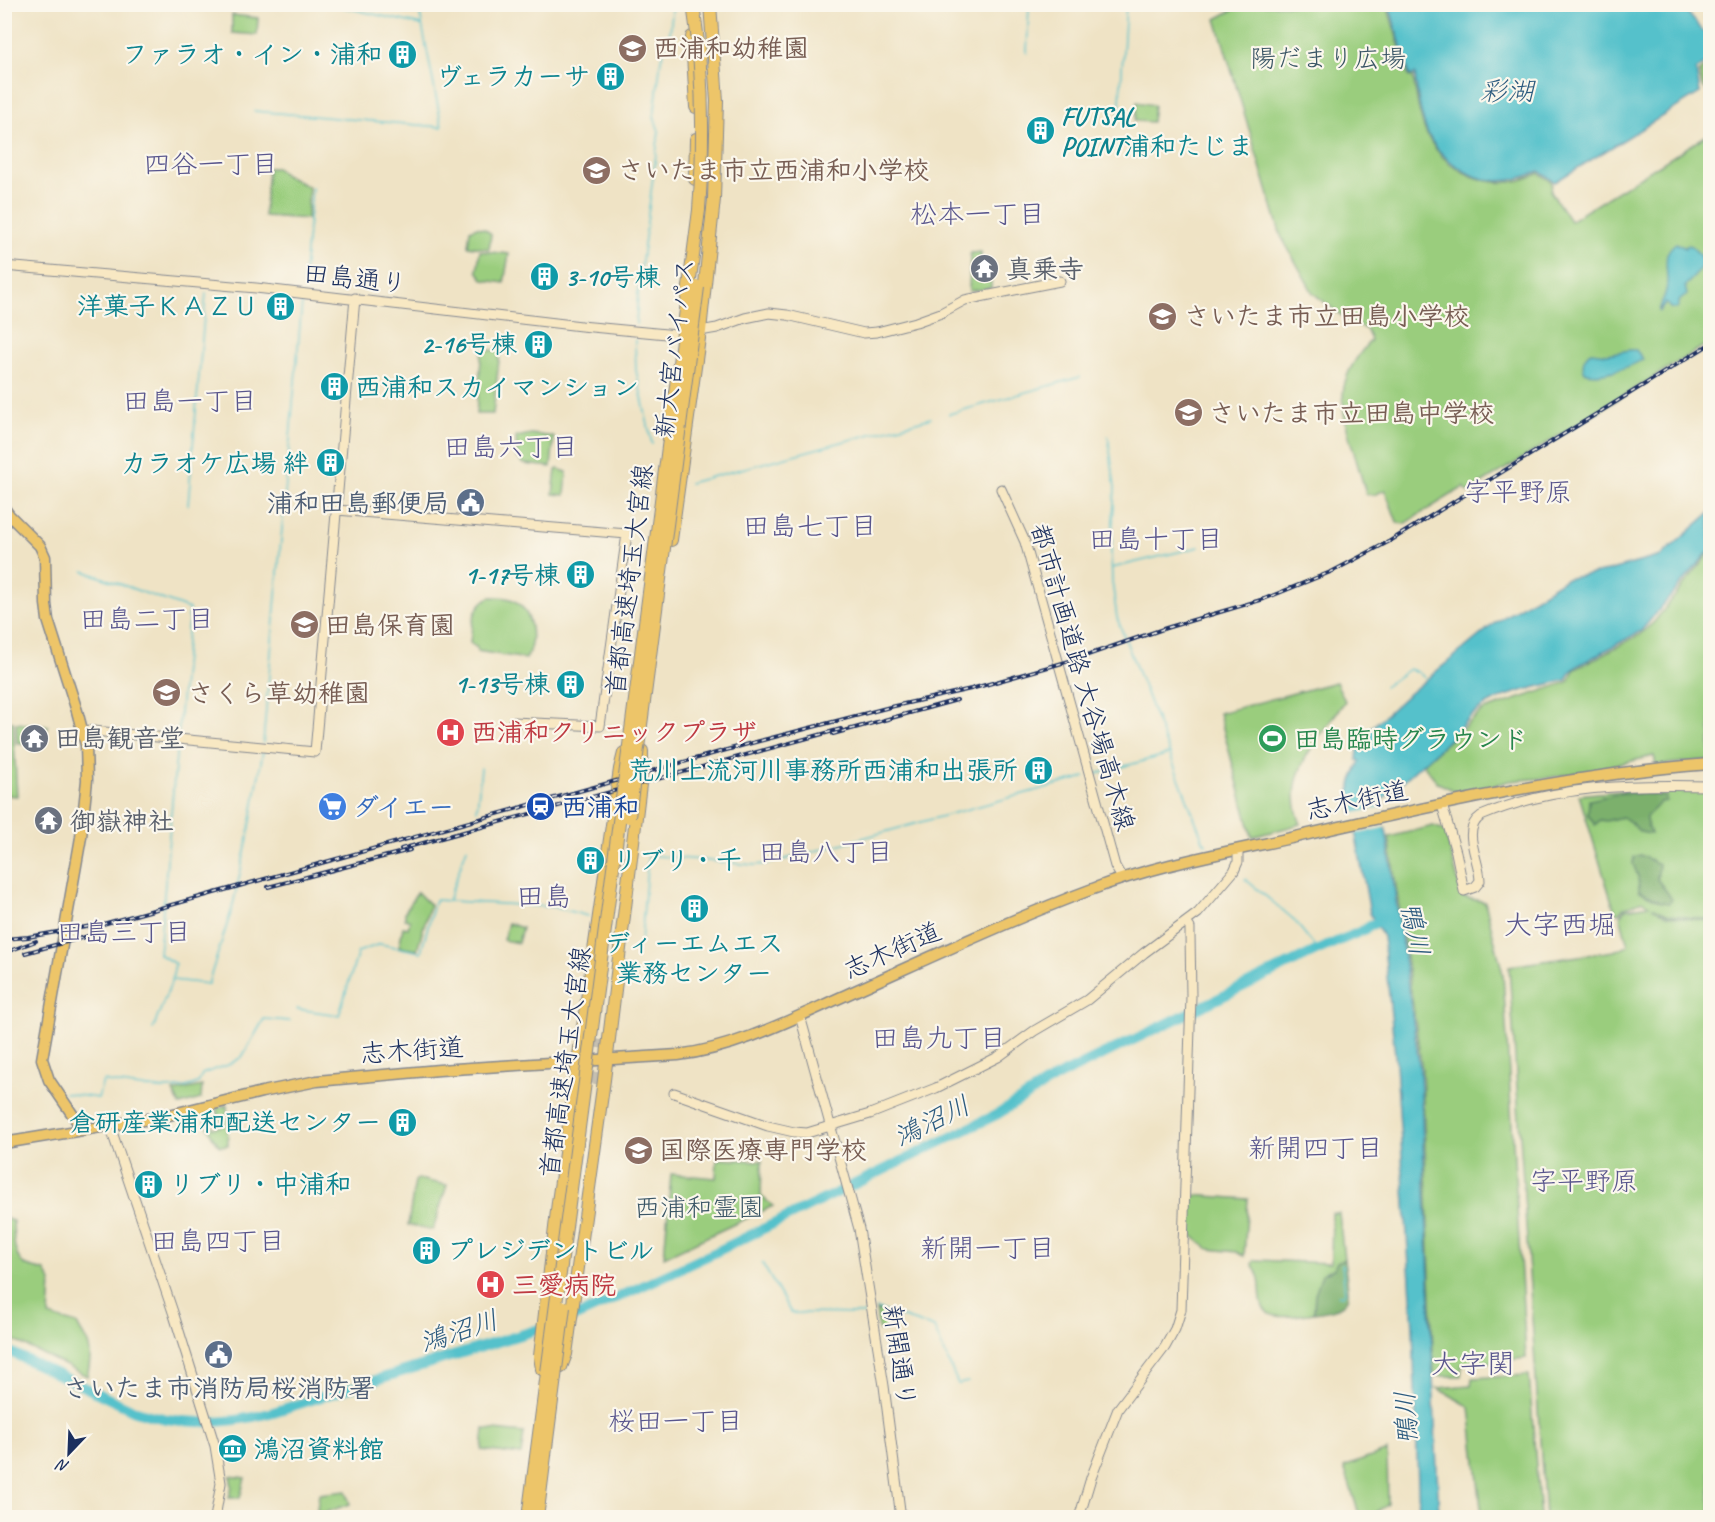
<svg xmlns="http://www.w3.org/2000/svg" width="1715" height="1522" font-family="Caveat,'Klee One',sans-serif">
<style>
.green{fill:#9acd7d;stroke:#5a7e6e;stroke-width:1.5}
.forest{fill:#7bb06c;stroke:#4b7065;stroke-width:1.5}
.water{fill:#54c1cb;stroke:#387894;stroke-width:1.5}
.pier{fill:#efe3c5}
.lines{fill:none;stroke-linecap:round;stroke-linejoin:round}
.stream{stroke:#54c1cb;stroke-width:1.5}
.river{stroke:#54c1cb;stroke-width:10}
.highway-tunnel{stroke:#c5bfb0;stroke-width:12;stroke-dasharray:12 6;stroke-linecap:butt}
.secondary-casing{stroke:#858992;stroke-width:11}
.primary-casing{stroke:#858992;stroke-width:13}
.highway-casing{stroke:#858992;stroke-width:14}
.secondary{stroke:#f8e8c3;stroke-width:9}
.primary{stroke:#edc569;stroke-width:10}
.highway{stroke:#edc569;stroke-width:12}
.rail-casing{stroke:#1b2f5e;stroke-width:4}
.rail{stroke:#fbf7ec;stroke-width:1.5;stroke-dasharray:4.5;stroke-linecap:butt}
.highway-bridge-casing{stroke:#858992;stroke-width:14;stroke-linecap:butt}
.highway-bridge{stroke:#edc569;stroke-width:12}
.labels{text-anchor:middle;stroke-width:4.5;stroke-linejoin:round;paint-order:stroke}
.education-label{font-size:26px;font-weight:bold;fill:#785e54;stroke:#fbf7ec;text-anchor:start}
.culture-label{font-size:26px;font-weight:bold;fill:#0d838f;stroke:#fbf7ec;text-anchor:end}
.park-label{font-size:26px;fill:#3b5666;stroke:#fbf7ec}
.worship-label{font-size:26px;font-weight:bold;fill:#5b616d;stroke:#fbf7ec;text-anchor:start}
.street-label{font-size:26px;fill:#1b2f5e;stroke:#fbf7ec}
.service-label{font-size:26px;font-weight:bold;fill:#4e5e75;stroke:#fbf7ec;text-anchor:end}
.health-label{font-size:26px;font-weight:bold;fill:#be3a42;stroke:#fbf7ec;text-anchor:start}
.leisure-label{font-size:26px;font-weight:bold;fill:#27864d;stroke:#fbf7ec;text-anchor:start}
.shop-label{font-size:26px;font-weight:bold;fill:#366cbe;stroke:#fbf7ec;text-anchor:start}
.transit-label{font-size:26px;font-weight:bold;fill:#164399;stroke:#fbf7ec;text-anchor:start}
.water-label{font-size:27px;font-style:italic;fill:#2c5b7f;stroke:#fbf7ec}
.neighbourhood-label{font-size:27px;fill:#59568d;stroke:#fbf7ec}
.quarter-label{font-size:28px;fill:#59568d;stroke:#fbf7ec}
</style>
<rect width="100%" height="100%" fill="#fbf7ec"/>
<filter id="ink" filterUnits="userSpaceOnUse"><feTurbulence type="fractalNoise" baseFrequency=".0167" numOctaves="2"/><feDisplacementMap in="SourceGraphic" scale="12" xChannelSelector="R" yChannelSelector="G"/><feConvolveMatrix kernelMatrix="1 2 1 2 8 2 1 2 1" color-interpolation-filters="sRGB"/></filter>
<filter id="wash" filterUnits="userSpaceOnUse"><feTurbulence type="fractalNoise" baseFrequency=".008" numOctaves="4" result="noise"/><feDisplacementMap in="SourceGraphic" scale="24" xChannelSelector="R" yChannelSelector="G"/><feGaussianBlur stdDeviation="1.35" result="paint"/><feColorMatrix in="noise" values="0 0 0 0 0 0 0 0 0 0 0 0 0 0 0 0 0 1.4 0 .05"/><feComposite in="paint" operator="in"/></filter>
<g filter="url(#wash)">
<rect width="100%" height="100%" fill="#efe3c5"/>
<!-- green -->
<path class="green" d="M1258,5h129l22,72 4,-1c3,19 6,41 14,59 16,32 54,53 90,46 7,-1 15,-5 22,-8l13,9 -1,10 19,29 140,-88v209l-242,150 -4,-5 -60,37 -7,-2 -12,-32 -11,5 -8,-1c-5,-18 -10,-36 -16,-54 -12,-45 -11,-64 21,-100l-5,-11 -16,-7 -37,-29 -32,-57 -65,-217 19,-10z
M232,15l26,3 -1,17 -25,-2z
M1710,63v32l-8,-10 -3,-13z
M1137,102l17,3 -2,17 -17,-1z
M268,168h9l8,7 24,12 -2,32 -43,-3z
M477,227l8,2 6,5 -2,15 -21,-3 2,-16z
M480,251l29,3 -5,29 -20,-3 -7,-9z
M981,252v10h-3l1,15h12v11l-22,3 1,-35 1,-3z
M482,349l18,2 -7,63h-17z
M531,434l23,3 -3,30 -27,-3 -7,-7 -1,-20z
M558,469l9,3 -2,23 -12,-1 3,-24z
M1710,552v208l-54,5 -2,-9 -67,15 -40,7 -38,3 -21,6 -31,5 -19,-9 -15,-19 59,-53 86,-29 6,-12 65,-35 15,-13z
M490,597c8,0 15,-1 23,3 20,11 23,40 13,59l-49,-8v-3l-7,-5c2,-17 2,-38 20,-46z
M1336,682l9,19c-26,38 -65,74 -44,123l-49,13 -33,-124z
M5,721l8,1 4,74 -12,-1z
M16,723l32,3 -1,4 -20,-2 -2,15h-8z
M1631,790h79v130l-41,-5 -17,-8 16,9 42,5v596h-165l-36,-551 105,-15 14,-6 -8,-29 5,-7 24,-4 -6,-4 -20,7 -4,5 -4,-1 -36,-117z
M1433,826l12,4 17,67 23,5 18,72 23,384 -64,7 -1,11h-27l-12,-306 -33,-233z
M417,892l13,13 -13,45 -18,-3 4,-20 5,1 2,-7 -5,-2v-7z
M508,923l14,5 -4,15 -15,-3z
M202,1086l-1,13 -21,6 -7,-13z
M227,1105l1,40 -8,1 -8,-10 -10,-24 10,-3 1,9 -2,2 2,8 9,-2 -6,-18z
M717,1159l45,2 -1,35 12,10 -109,51 7,-83 45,4z
M418,1179l29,6 -14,45 -25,-5 7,-44z
M1191,1195l57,4 -4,57 -7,-4 -28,-3 -20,-16z
M1332,1213h7l5,46 -7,3 -3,7 -8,2 -11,23 -1,19c-16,2 -50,12 -53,-13 -2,-17 1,-20 -9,-36l2,-4 77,3z
M4,1218l9,3c1,14 -1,38 14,45 5,2 12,3 18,5l6,11 -2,34 28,8c3,7 6,11 10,17 5,11 3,24 0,35l-82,-40z
M876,1310l17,5 -1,13 -13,3z
M1529,1375l11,142h-58l-12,-110 -32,-19 33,-3 1,-7z
M484,1429l40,4 -3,22 -39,-5z
M1387,1451l1,53 -17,13h-11l-16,-50z
M230,1476l15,2 -5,20h-11l3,-12z
M346,1491l4,13 -29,10 -4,-4 2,-16z"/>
<!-- forest -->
<path class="forest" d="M1622,793l30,1 14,3v4l-6,1c-3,6 -14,13 -14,16 -1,3 4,12 5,16l-11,-2 -11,-11 -7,-4 -16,4 -6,-1 -5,5 -7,-10 1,-15z
M1640,855l19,9 -2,15 15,20 -3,4 -8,-1 -22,-11 -1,-15 -5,-12 1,-7z
M1344,1259c4,38 15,49 -30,54l1,-19 7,-20 12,-5 3,-7z"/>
<!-- water -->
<path class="water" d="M1389,5h292l29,34v20l-14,11 4,23 -145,89 -16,-11c-30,14 -56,14 -84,-6 -11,-8 -21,-18 -27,-31 -8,-19 -11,-40 -13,-60l-5,2z
M1676,243l9,5 2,-3 5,1c3,4 7,8 9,12 5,10 -10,21 -16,28l2,9 -7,5 -3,9 -7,-1 -4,-5 -7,9c2,-10 8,-18 8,-29 1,-15 -6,-30 9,-40z
M1630,350h6l7,9c-11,8 -46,19 -58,13 -4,-7 -1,-16 6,-20l16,2z
M1710,513v37l-69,81 -62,34 -9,7 -4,8c-39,9 -93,18 -112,58h-3l-69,62 38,271 19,446h-20l-6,-189 -17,-264 -13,-127 -13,-24 -21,-116 3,-16 8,-20 -3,-1 2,-21 45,-41 92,-76 69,-43 42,-8 54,-15z"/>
<!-- pier -->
<path class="pier" d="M1386,806l2,21 -35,7 -3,-20z"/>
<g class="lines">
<!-- stream -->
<path class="stream" d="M330,4l91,21
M1027,53l2,-49
M254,111l188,16 -24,-123
M1119,119l7,-115
M303,284l9,-96
M636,324l2,-33 21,-160 -5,-14 7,-58 9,-26 3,-29
M635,340l1,30 16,74
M949,414l131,-37
M1108,436l7,52 -4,63 1,30 5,37 86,222 3,4
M689,483l242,-65
M188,505l18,-212
M1112,568l87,-21
M84,571l105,38 -11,127
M1384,687l25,-18 9,3 9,8
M263,743l39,-441
M1092,775l77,-21
M477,810l4,-42
M1245,879l47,39 26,32
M448,901l19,-53
M641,942l7,-87 106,10 14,-1 317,-87
M172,980l36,4 24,-75 16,-71 15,-87
M297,1009l42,6 19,-63 22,-8 41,8 14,-52 118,7 35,9
M153,1029l19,-49 3,-16 -16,-10 18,-210
M64,1093l34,5 5,-17c25,4 74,15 96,1l3,-8 26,-9 14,-8 22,-38 26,2
M751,1235l1,3
M762,1263l29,50 74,1
M1338,1295l4,1 3,-4 -3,-28
M877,1309l57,19 24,56 10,-2"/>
<!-- river -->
<path class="river" d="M564,1321l18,-7 136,-63 280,-137 57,-36 263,-128 46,-20 22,-14
M4,1349l129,61c44,16 92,15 137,3l279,-87"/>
</g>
</g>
<g filter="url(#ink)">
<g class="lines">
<!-- highway-tunnel -->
<path class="highway-tunnel" d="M596,1084l6,-44"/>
<defs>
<path id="secondary" d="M4,266l252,22 325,38 96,9 40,-7 28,-10 24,-5 18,2 77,18 13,-1 39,-10 25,-9 24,-13 95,-19
M1001,489l24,53 90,324 7,12
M337,510l290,24 -27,192 -87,-4
M83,730l232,22 40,-454
M1442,805l14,47 8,39 11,-4 5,-6c0,-21 -20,-51 1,-65 72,-31 152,-32 229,-30
M800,1016l59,213 25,157 17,132
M674,1093l94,33 26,6 13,1 63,-19 66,-26 62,-31 36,-26 53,-31 57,-47 54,-40 36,-42 4,-9v-12
M110,1126l64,189 41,131 6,37 -6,35
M1079,1518l12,-40 27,-69 47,-62 10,-18 6,-19 10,-314 -1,-61v-7l-4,-6"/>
<path id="primary" d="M4,508l5,7 31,31 5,11 1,47 2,16 29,91 9,34 1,35 -6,57 -39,222 7,21 34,50
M4,1143l157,-26 101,-25 55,-11 122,-11 239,-15c59,-7 114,-36 168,-60 81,-36 161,-74 244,-105 67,-26 139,-38 210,-54 135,-31 271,-62 410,-72"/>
<path id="highway" d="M692,37l4,70
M695,179l1,-40
M671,540l29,-209 14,-132 3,-98 -7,-97
M561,1367l5,-13 38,-274 38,-312v-17
M542,1369l-2,-13 18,-154 62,-433 4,-16"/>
</defs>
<!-- secondary casing -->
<use href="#secondary" class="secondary-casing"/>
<!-- primary casing -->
<use href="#primary" class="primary-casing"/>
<!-- highway casing -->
<use href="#highway" class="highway-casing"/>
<!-- secondary -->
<use href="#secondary" class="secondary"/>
<!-- primary -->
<use href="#primary" class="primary"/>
<!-- highway -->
<use href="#highway" class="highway"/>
<defs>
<path id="rail" d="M833,734l124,-34
M401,849l440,-120
M268,887l142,-37
M4,939l24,-2 75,-13 645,-180 142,-37 81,-18 102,-29 93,-32 98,-29 69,-28 57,-30 320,-197
M4,953l32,-12
M25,953l75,-20"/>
</defs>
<!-- rail casing -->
<use href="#rail" class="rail-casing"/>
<!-- rail -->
<use href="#rail" class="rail"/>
<defs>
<path id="highway-bridge" d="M629,817l69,-530
M528,1518l171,-1308c5,-69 5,-137 -6,-206
M537,1518l27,-211"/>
</defs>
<!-- highway-bridge casing -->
<use href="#highway-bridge" class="highway-bridge-casing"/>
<!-- highway-bridge -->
<use href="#highway-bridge" class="highway-bridge"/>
</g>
</g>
<!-- icons -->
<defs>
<symbol id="school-disc" viewBox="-11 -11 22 22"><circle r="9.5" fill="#8d6e63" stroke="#fbf7ec"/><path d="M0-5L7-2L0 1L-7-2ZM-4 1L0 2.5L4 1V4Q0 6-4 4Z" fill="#fff"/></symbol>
<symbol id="building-disc" viewBox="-11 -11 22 22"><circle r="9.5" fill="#0f9aa8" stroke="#fbf7ec"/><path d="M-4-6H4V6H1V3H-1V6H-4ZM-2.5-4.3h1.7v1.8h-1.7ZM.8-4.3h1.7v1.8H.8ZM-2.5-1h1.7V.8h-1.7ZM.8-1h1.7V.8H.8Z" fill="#fff"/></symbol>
<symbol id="temple-disc" viewBox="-11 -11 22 22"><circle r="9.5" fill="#6b7280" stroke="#fbf7ec"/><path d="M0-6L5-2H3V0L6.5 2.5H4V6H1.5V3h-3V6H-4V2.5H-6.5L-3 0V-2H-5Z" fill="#fff"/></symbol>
<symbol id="civic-disc" viewBox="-11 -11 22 22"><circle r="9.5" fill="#5c6f8a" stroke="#fbf7ec"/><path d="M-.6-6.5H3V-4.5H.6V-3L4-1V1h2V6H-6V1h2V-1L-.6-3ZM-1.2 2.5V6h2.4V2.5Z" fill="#fff"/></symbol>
<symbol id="hospital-disc" viewBox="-11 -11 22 22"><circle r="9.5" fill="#e0444e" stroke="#fbf7ec"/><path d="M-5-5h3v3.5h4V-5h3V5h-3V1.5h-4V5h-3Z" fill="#fff"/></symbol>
<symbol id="stadium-disc" viewBox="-11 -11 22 22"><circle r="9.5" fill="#2e9e5b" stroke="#fbf7ec"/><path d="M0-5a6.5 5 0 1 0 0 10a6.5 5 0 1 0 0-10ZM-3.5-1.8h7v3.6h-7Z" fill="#fff"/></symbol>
<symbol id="supermarket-disc" viewBox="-11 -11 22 22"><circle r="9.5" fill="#3f7fe0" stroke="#fbf7ec"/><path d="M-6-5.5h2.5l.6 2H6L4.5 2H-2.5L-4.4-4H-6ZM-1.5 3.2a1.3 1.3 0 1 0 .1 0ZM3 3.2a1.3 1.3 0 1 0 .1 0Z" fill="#fff"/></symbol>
<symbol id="station-disc" viewBox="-11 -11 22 22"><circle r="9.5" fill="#1a4fb4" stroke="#fbf7ec"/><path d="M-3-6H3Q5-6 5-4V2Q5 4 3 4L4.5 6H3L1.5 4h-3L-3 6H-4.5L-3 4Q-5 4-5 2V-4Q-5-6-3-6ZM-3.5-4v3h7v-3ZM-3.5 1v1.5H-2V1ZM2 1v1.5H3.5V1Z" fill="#fff"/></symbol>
<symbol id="university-disc" viewBox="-11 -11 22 22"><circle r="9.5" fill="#8d6e63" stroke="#fbf7ec"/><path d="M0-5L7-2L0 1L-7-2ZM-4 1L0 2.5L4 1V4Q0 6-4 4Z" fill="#fff"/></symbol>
<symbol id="museum-disc" viewBox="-11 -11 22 22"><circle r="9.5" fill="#0f9aa8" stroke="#fbf7ec"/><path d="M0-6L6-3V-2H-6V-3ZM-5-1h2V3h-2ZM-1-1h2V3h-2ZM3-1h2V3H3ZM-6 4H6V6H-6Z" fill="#fff"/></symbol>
</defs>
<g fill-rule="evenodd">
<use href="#school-disc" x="616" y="32" width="33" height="33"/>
<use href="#building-disc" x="386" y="38" width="33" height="33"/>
<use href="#building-disc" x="594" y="60" width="33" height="33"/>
<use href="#building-disc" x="1024" y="114" width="33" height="33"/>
<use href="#school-disc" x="580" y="154" width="33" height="33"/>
<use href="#temple-disc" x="968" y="252" width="33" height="33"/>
<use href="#building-disc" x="528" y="260" width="33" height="33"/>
<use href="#building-disc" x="264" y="290" width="33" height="33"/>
<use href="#school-disc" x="1146" y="300" width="33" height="33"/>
<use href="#building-disc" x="522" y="328" width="33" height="33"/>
<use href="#building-disc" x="318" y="370" width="33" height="33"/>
<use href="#school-disc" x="1172" y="396" width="33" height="33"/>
<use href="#building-disc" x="314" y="446" width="33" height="33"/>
<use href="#civic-disc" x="454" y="486" width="33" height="33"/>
<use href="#building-disc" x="564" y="558" width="33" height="33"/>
<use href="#school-disc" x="288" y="608" width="33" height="33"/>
<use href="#building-disc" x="554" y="668" width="33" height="33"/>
<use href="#school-disc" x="150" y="676" width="33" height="33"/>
<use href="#hospital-disc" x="434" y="716" width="33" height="33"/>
<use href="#temple-disc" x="18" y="722" width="33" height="33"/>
<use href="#stadium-disc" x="1256" y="722" width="33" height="33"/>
<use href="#building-disc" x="1022" y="754" width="33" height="33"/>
<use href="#supermarket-disc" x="316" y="790" width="33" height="33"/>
<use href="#station-disc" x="524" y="790" width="33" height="33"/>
<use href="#temple-disc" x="32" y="804" width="33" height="33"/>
<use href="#building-disc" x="574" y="844" width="33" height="33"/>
<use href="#building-disc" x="678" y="892" width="33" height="33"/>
<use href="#building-disc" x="386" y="1106" width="33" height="33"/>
<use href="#university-disc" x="622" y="1134" width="33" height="33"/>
<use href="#building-disc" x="132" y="1168" width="33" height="33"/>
<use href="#building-disc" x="410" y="1234" width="33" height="33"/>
<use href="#hospital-disc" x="474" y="1268" width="33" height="33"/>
<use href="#civic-disc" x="202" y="1338" width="33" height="33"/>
<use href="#museum-disc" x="216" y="1432" width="33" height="33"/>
</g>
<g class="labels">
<!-- education labels -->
<g class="education-label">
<text x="653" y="57">西浦和幼稚園</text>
<text x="618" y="179">さいたま市立西浦和小学校</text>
<text x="1184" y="325">さいたま市立田島小学校</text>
<text x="1209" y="422">さいたま市立田島中学校</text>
<text x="325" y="634">田島保育園</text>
<text x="188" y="702">さくら草幼稚園</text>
<text x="659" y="1159">国際医療専門学校</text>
</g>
<!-- culture labels -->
<g class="culture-label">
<text x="382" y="63">ファラオ・イン・浦和</text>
<text x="590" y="85">ヴェラカーサ</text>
<text x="1061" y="125" text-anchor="start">FUTSAL<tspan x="1061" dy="30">POINT浦和たじま</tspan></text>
<text x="565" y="286" text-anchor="start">3-10号棟</text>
<text x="259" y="315">洋菓子ＫＡＺＵ</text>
<text x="517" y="353">2-16号棟</text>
<text x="355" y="396" text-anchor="start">西浦和スカイマンション</text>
<text x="309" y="472">カラオケ広場 絆</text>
<text x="560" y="584">1-17号棟</text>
<text x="550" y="693">1-13号棟</text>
<text x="1018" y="779">荒川上流河川事務所西浦和出張所</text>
<text x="612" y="869" text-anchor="start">リブリ・千</text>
<text x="694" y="952" text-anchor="middle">ディーエムエス<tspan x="694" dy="30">業務センター</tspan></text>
<text x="381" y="1131">倉研産業浦和配送センター</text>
<text x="169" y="1193" text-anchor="start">リブリ・中浦和</text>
<text x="447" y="1259" text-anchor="start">プレジデントビル</text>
<text x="254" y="1458" text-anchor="start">鴻沼資料館</text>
</g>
<!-- park labels -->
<g class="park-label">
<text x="1328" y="67">陽だまり広場</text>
<text x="699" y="1216">西浦和霊園</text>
</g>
<!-- worship labels -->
<g class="worship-label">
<text x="1006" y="278">真乗寺</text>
<text x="55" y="747">田島観音堂</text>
<text x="70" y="830">御嶽神社</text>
</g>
<!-- street labels -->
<g class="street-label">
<text transform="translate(355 278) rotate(6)" y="9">田島通り</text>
<text transform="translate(674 348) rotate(-83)" y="9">新大宮バイパス</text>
<text transform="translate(629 580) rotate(-83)" y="9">首都高速埼玉大宮線</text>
<text transform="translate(1083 677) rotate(74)" y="9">都市計画道路 大谷場高木線</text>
<text transform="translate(1357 800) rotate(-12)" y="9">志木街道</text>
<text transform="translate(892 950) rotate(-24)" y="9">志木街道</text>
<text transform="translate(412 1050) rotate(-4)" y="9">志木街道</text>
<text transform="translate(565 1062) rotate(-82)" y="9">首都高速埼玉大宮線</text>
<text transform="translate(900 1356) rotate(82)" y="9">新開通り</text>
</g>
<!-- service labels -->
<g class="service-label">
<text x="449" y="512">浦和田島郵便局</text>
<text x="219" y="1397" text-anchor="middle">さいたま市消防局桜消防署</text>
</g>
<!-- health labels -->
<g class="health-label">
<text x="471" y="741">西浦和クリニックプラザ</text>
<text x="512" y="1294">三愛病院</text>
</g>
<!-- leisure labels -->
<g class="leisure-label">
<text x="1294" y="748">田島臨時グラウンド</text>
</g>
<!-- shop labels -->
<g class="shop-label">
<text x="353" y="816">ダイエー</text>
</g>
<!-- transit labels -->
<g class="transit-label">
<text x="561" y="816">西浦和</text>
</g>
<!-- water labels -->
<g class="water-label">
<text x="1507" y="100">彩湖</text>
<text transform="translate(1415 929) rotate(79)" y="9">鴨川</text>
<text transform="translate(932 1121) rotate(-26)" y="9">鴻沼川</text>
<text transform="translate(459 1331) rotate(-18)" y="9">鴻沼川</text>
<text transform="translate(1406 1418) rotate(-93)" y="9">鴨川</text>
</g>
<!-- neighbourhood labels -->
<g class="neighbourhood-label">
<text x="211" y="173">四谷一丁目</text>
<text x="978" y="223">松本一丁目</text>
<text x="190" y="410">田島一丁目</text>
<text x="511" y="456">田島六丁目</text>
<text x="1518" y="501">字平野原</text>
<text x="810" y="535">田島七丁目</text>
<text x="1156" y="548">田島十丁目</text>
<text x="147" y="628">田島二丁目</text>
<text x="826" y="861">田島八丁目</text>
<text x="124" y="941">田島三丁目</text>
<text x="939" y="1047">田島九丁目</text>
<text x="1316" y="1157">新開四丁目</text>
<text x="1584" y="1190">字平野原</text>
<text x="218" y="1250">田島四丁目</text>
<text x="988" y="1257">新開一丁目</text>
<text x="676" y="1430">桜田一丁目</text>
</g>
<!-- quarter labels -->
<g class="quarter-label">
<text x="544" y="906">田島</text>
<text x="1560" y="934">大字西堀</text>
<text x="1473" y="1373">大字関</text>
</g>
</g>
<!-- margin -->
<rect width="1715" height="1522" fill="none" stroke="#fbf7ec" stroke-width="24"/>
<!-- north arrow -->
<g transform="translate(69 1453) rotate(203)" stroke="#fbf7ec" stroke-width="4.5" paint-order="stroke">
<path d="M0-4.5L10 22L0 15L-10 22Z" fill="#1b2f5e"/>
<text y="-9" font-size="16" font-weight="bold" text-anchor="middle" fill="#1b2f5e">N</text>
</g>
</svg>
